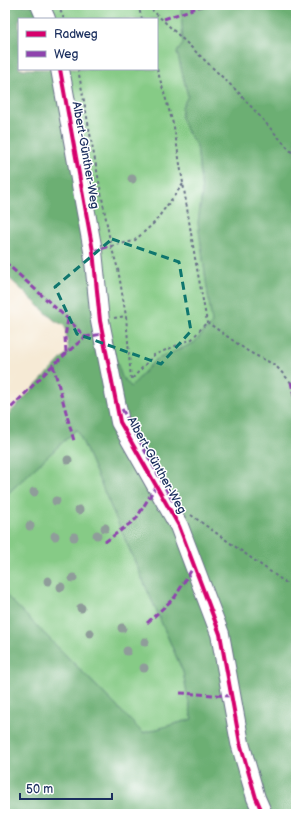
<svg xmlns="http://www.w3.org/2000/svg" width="301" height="819" font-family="'Balsamiq Sans',sans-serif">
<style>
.green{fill:#86cb86;stroke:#507d72}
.forest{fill:#6caf73;stroke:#446f68}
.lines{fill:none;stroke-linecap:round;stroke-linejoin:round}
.minor-casing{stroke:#687088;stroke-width:20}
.path{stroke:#687088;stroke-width:2;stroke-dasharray:3 3;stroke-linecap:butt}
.minor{stroke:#fff;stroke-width:18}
.quiet{stroke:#8e44ad;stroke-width:3;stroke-dasharray:6 3;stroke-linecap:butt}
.cycleway-casing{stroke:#fff;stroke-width:6}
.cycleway{stroke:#d6006c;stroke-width:4}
.tree{fill:#8f9d9a}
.marked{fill:none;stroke:#0f766e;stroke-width:3;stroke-dasharray:8 5;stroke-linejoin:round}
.labels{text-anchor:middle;stroke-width:3;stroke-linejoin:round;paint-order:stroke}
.street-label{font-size:12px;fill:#1b2f5e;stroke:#fff}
</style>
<rect width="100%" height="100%" fill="#fff"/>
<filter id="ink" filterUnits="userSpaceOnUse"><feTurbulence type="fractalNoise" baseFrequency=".025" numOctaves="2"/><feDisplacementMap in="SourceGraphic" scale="8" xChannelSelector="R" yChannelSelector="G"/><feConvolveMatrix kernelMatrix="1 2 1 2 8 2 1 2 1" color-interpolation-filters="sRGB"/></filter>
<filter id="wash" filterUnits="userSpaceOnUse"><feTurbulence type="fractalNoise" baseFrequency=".012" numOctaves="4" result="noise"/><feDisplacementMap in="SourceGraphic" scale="16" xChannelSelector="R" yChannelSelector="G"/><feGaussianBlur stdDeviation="0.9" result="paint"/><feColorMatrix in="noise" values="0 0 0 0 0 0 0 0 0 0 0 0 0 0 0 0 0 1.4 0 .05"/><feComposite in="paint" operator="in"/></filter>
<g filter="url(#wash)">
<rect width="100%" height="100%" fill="#f6ead5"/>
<!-- green -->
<path class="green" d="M49,5h132l2,39 -6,8 11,44 -6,11 4,23 11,16 5,47 -4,30 14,100 -18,20 -39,17 -24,27 -9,-10 -12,-34 -42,-274h89v-50h-102z
M77,429l106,243 9,47 -49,14 -138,-139v-98z"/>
<!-- forest -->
<path class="forest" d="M5,5h44l6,14h-36v50h49l42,274 12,34 9,10 24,-27 39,-17 18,-20 -14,-100 4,-30 -5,-47 -11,-16 -5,-13 1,-10 6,-11 -11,-44 6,-8 -2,-39h115v809h-291v-220l138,139 49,-14 -9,-47 -106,-243 -72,67v-78l64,-67 -4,-25 -11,-6 -49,-46z"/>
</g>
<g filter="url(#ink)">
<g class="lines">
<defs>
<path id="minor" d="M40,5l6,14
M60,69l33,182 7,70 20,101 59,104 41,108 20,109 16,55 7,16"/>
</defs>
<!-- minor casing -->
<use href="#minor" class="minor-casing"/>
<!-- path -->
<path class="path" d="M58,5l6,14
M138,5l4,14
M147,5l92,88 57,64
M78,69l33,177 7,23 8,47 5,64 23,-25 38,-16 15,-17
M157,69l17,58 21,131 12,64 42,30 26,13 21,23
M111,246l23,-5 20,-18 29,-39
M114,318l12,-2
M191,515l105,75"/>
<!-- minor -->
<use href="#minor" class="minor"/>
<!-- quiet -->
<path class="quiet" d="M164,19l40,-14
M93,251l18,-5
M5,262l63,57 17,18
M85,337l17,-3
M66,352l-1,-15 3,-18
M53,365l21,76
M291,382l5,23
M122,409l51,93
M5,414l48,-49 32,-28
M105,542l31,-23 20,-33
M147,623l28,-26 19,-31
M180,693l51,3"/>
<defs>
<path id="cycleway" d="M60,69l33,182 7,70 20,101 59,104 41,108 20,109 16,55 7,16"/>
</defs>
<!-- cycleway casing -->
<use href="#cycleway" class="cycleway-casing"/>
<!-- cycleway -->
<use href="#cycleway" class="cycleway"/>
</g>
<!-- trees -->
<g class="tree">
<circle cx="132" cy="179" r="4.5"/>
<circle cx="68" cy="460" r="4.5"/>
<circle cx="34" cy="492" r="4.5"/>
<circle cx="56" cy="501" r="4.5"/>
<circle cx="79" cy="510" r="4.5"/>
<circle cx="30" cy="526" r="4.5"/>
<circle cx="105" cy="528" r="4.5"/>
<circle cx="97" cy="535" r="4.5"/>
<circle cx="55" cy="536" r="4.5"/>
<circle cx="74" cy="537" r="4.5"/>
<circle cx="73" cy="578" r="4.5"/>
<circle cx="48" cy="581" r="4.5"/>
<circle cx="61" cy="587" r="4.5"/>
<circle cx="81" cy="608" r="4.5"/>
<circle cx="122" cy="628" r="4.5"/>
<circle cx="90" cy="633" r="4.5"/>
<circle cx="145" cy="642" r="4.5"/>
<circle cx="127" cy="651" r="4.5"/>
<circle cx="144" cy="668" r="4.5"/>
</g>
</g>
<!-- marked area -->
<path class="marked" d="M112,239l67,23 12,69 -30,33 -84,-30 -22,-47z"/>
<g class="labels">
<!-- street labels -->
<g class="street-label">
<text transform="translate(86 155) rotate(80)" y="4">Albert-Günther-Weg</text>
<text transform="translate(157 465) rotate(61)" y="4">Albert-Günther-Weg</text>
</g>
</g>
<!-- margin -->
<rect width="301" height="819" fill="none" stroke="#fff" stroke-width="20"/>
<!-- legend -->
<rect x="18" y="18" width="140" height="52" fill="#ffffff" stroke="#a4acbf"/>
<rect x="26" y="31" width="20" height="6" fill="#d6006c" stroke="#a4acbf"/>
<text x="54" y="38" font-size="12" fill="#1b2f5e">Radweg</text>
<rect x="26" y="51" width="20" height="6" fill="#8e44ad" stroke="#a4acbf"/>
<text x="54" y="58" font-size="12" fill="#1b2f5e">Weg</text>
<!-- scale -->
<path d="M20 793v6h92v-6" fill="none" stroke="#1b2f5e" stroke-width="2"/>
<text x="26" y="793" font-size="12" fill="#1b2f5e" stroke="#ffffff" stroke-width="3" paint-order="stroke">50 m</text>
</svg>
